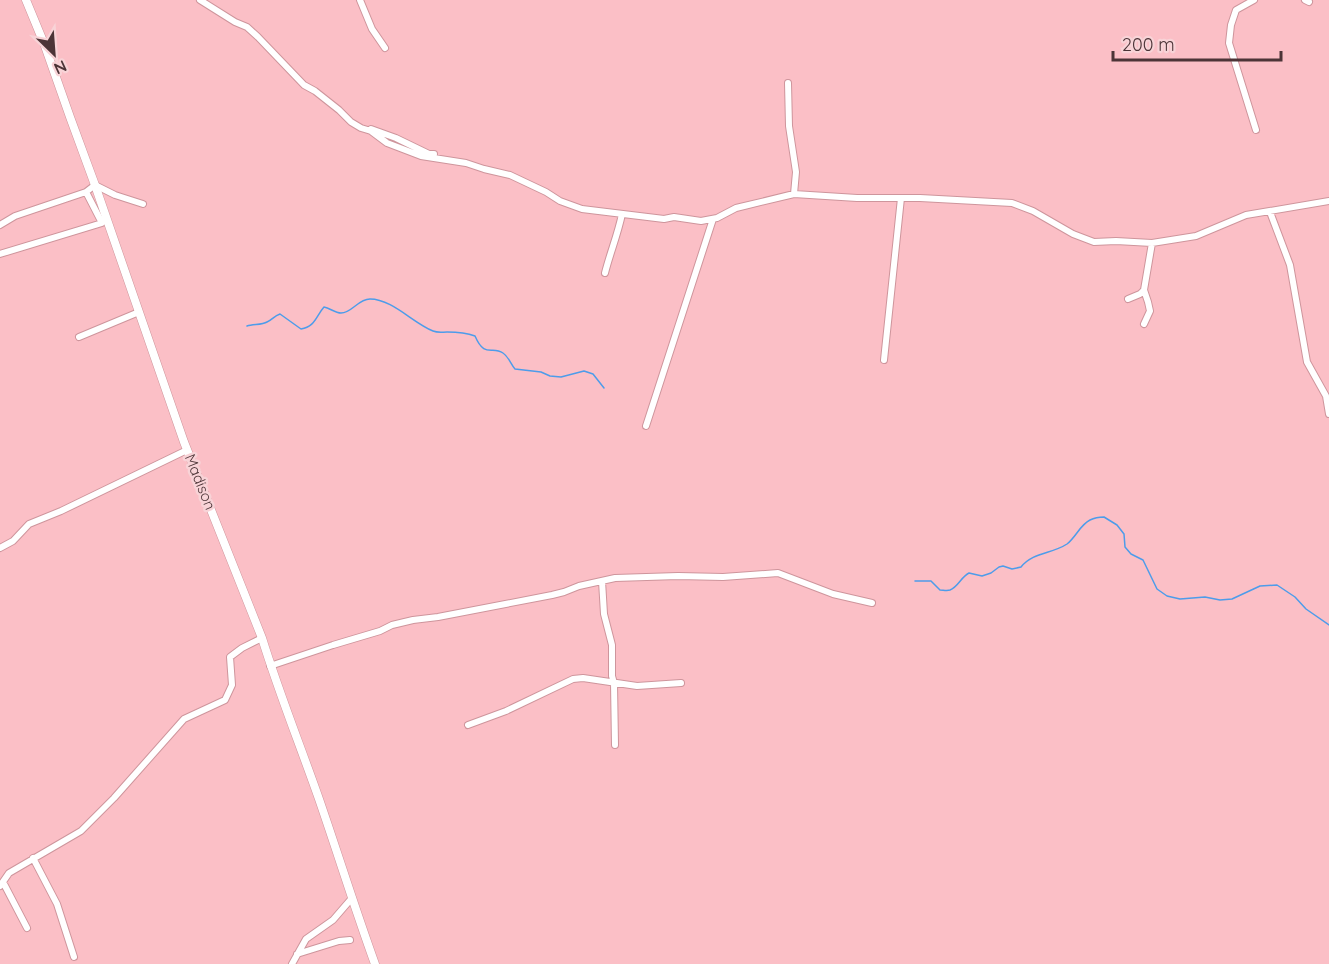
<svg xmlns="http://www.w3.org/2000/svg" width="1329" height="964" font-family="Quicksand,sans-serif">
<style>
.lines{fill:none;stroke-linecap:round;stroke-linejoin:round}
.stream{stroke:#4d9cea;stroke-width:1.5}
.minor-casing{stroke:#ce959c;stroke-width:8}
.tertiary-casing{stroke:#ce959c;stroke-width:9}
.minor{stroke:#fff;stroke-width:6}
.tertiary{stroke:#fff;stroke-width:8}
.labels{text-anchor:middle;stroke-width:5;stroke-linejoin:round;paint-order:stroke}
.street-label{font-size:15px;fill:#4c3437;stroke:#f8d3d7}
</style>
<rect width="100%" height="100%" fill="#fbbfc6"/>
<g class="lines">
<!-- stream -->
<path class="stream" d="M247,326c6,-2 15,-1 20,-4 5,-2 7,-6 13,-8l21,15c14,-2 15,-13 23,-22 6,1 11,6 17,6 11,0 17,-14 29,-14 22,0 43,24 63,32 5,2 9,1 14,1 9,0 20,1 28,4 10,23 17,9 28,17 6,4 8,12 12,16l26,3 9,4 11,1 23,-6 9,3 11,14
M915,581h16l9,9c3,0 7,1 10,0 8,-3 11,-13 19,-17l13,3 9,-3 8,-6 4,-1 9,3 9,-2c12,-15 31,-13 46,-23 9,-7 13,-19 23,-24 4,-2 10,-3 14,-3l13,8 7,9 1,13 6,7 12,6 14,29 10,7 13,3 25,-2 15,3 12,-1 28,-13 17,-1 18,12 11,12 23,16"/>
<defs>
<path id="minor" d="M200,0l35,22 12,5 11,10 46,48 11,6 24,19 12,12 10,6 10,3 16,12 34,13 45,7 18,6 26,6 36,17 14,9 22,8 82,10 10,-2 27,4 16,-3 19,-10 58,-14 63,4h63l92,5 21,8 40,23 21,8 22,-1 36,2 44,-7 50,-21 83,-14
M360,0l12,29 13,19
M1254,0l-18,10 -5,15 -2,18 27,87
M1305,0l4,2
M788,83l1,43 7,46 -2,22
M371,129l25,9 33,16h5
M1270,212l20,53 17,97 19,34 3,18
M0,225l15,-9 71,-24 9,-7 20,10 28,9
M0,254l102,-31 -16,-31
M605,273c5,-20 13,-39 17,-59
M1128,299l12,-5 4,-4
M1144,324l6,-13 -2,-9 -4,-12 8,-47
M79,337l60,-25
M884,360l17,-162
M646,426l67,-207
M0,548l13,-7 16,-17 32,-13 126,-61
M602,581l2,33 8,31v31l2,7 1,62
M270,666l63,-21 47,-14 12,-6 21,-5 25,-3 114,-22 12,-3 15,-6 36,-8 63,-2 45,1 55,-4 55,21 39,9
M468,725l38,-14 67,-32 10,-1 54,8 44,-3
M33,858l24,46 17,53
M3,882l24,46
M0,886l9,-13 72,-42 33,-33 70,-79 41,-19 7,-15 -2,-28 12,-9 20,-10
M297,954l42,-13 11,-1
M292,964l14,-25 27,-19 19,-22"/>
<path id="tertiary" d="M26,0l19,46 25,71 25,68 89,257 78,196c17,55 38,107 57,161 19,55 36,110 56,165"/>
</defs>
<!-- minor casing -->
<use href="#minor" class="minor-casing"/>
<!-- tertiary casing -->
<use href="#tertiary" class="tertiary-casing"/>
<!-- minor -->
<use href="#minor" class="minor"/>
<!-- tertiary -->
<use href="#tertiary" class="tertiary"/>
</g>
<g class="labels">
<!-- street labels -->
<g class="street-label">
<text transform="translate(200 482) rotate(68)" y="5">Madison</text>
</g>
</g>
<!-- north arrow -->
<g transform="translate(54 54) rotate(155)" stroke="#f8d3d7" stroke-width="4.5" paint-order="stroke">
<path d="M0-4.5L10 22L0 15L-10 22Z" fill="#4c3437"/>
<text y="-9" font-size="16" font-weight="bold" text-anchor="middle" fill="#4c3437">N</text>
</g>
<!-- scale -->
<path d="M1113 51v9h168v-9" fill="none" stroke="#4c3437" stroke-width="3"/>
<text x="1122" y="51" font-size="18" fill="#4c3437" stroke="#f8d3d7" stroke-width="4.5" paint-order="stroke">200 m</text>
</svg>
